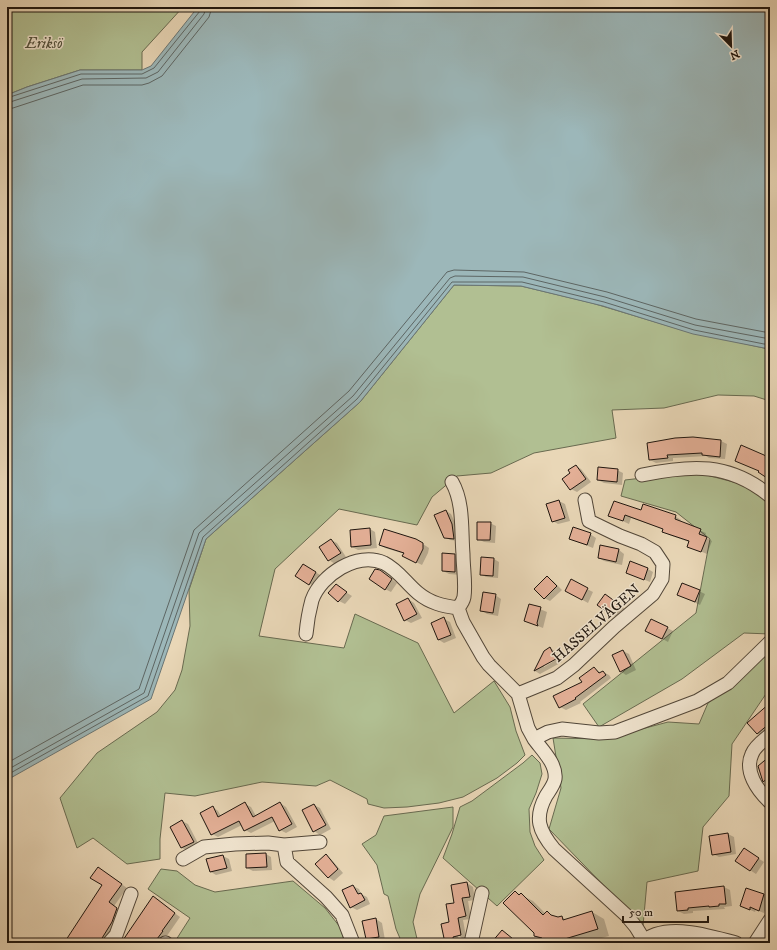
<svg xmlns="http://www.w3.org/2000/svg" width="777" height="950" font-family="'IM FELL DW Pica',serif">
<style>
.green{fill:#b1bf92;stroke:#686a50}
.water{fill:#9cb7b9;stroke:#6a7675}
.shadow{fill:#0003}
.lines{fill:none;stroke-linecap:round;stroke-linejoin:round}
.shore{stroke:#5d6664;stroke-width:1}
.building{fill:#e4b097;stroke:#1e150e}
.street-casing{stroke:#514638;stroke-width:15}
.street{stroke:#f1e5d0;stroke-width:13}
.labels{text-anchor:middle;stroke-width:3;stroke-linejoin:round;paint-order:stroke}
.park-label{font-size:15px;font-style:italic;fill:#51503c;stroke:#f1e5d0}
.street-label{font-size:15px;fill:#1e150e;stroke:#f1e5d0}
</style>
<rect width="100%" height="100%" fill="#e9d7b7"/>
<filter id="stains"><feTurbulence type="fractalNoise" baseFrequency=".005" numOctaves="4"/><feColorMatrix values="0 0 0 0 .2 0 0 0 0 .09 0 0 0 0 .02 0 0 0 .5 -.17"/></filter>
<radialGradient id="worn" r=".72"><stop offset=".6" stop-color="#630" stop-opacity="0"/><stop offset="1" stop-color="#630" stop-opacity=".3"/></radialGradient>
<!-- green -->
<path class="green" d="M7,7h176l-41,45v18h-62l-53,17 -20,8z
M454,285l67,1 71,17 90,27 82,18 6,4v49l-16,-5 -36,-1 -54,13 -52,2 4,28 -82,15 -43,20 -34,3 -25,21 -15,28 -78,-16 -64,60 -16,67 85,12 11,-34 63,29 36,70 40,-32 16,26 6,24 9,24 -8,8 -20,15 -34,19 -24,6 -32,4 -23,1 -16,-4 -1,-5 -37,-19 -14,6 -54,-4 -67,14 -30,-3 -5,46v20l-33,5 -34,-26 -16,10 -17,-50 37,-45 60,-41 18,-22 7,-20 8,-44 -1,-36 17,-51 154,-137z
M695,472l46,12 29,19v131l-26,-1 -62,46 -83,48 -16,-23 113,-91 14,-74 -34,-27 -55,-16 4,-16z
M770,652v36l-38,56 -3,52 -26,31 -5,44 -51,11 -4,44 -94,-97 12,-41 -8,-50 51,1 64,-17 31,2 9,-21z
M532,755l8,8 2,11 -6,19 -7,16 1,23 5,14 9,14 -47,46 -54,-48 9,-24 8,-27 12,-6 51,-38z
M453,807v20l-33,67 -7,28 5,21h-16l-6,-14 -8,-33 -4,-2 -7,-29 -15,-21 14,-9 8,-19z
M161,869l16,2 18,14 20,7 78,-11 32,27 15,19 5,16h-171l16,-25 -42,-29z"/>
<!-- water -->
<path class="water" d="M198,7h572v341h-6l-71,-14 -90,-28 -82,-20 -67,-1 -94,117 -154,137 -55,160 -144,81v-685l20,-8 53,-17h62l9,-4z"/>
<!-- shadow -->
<path class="shadow" d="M693,438l28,3 6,3 -2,15 -16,-1 -3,-2 -33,2v3l-17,2 -6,-3z
M576,466l5,3 10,13 -14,10 -6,-3v-16z
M617,470l6,3 -1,12 -18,-2 -6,-3z
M559,501l6,3 5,17 -12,3 -5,-3z
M446,511l5,3 6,13 2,14 -9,-1 -5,-3z
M642,511l33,5 6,4 -1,2 26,11 -1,4 7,4 -5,13 -19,-8 1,-4 -20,-7 -6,-4 1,-2 -33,-11 -2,6 -19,-9z
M490,523l6,3 -1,17 -11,-1 -6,-3z
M370,529l5,3 2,16 -19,2 -6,-3z
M590,534l6,4 -3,10 -23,-9z
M331,540l6,3 9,14 -11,7 -6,-4z
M423,544l6,4 -1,5 -6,12 -18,-9 1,-2 -20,-6 -5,-3z
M601,546l18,4 5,4 -2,11 -18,-4 -5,-3z
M455,555l5,4 1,16 -12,-1 -6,-3z
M494,559l5,3 -1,16 -12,-1 -5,-3z
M303,565l19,11 -7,11 -18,-11z
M648,569l5,3 -3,10 -22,-9z
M386,575l11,8 -6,9 -6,-3z
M547,578l6,3 9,9 -12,11 -6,-3z
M571,581l22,11 -5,11 -16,-9z
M336,586l16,10 -7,8 -6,-3z
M699,591l6,3 -5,11 -21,-10z
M495,595l6,4 -3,17 -11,-2 -6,-4z
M408,599l6,4 8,15 -11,5 -6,-3z
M611,599l14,10 -7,9 -6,-3z
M530,605l17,7 -4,16 -18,-7z
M444,619l6,3 6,16 -12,5 -5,-3z
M652,620l21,11 -5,11 -16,-9z
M550,648l6,4 2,4 -14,9v2l15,-9 3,4 -22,12 -5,-3 9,-19z
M623,651l6,3 7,16 -10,5 -6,-4z
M594,668l7,5 2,-1 6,3 2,3 -31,24 1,1 -15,7 -6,-3z
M770,704v27l-6,6 -6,-3 -10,-11z
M770,761v23l-6,-3 -5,-14z
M280,803l6,4 11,20 -11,6 -6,-3 -5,-9 -24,12 -6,-3 -3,-5 -24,12 -6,-3 1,-27 5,4 3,5 24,-12 6,3 5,9z
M314,805l6,3 11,21 -11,6 -6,-4 -11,-20z
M182,821l6,3 11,21 -11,6 -6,-3 -11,-21z
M728,834l6,3 2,17 -17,3 -6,-3z
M750,853l14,9 -8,12 -20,-13z
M266,854l5,3 1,13 -19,1 -6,-3z
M223,856l6,3 3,12 -16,4 -5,-3z
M326,856l5,3 12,14 -9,8 -6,-4z
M104,872l23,16 -13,18 9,6 -17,31h-38l35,-58z
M467,883l6,4 2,13 -7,1 3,18 -8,1 4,22 -9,-7 1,8h-20l7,-1 9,-38z
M353,886l6,3 2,5 6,3 3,7 -13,6 -6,-3z
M724,887l6,3 2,16 -8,1 1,2 -32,2v2l-9,1 -6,-3z
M515,892l18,9 13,13 1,-1 8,4h7l4,3 26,-8 12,7 5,17 -26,7h-36l-12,-7v-3z
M764,894l5,4 -5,15 -8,-3 -1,2 -14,-6z
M158,901l22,16 -18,26h-40z
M376,919l6,4 3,17 -13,2 -5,-3z
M485,940l5,3h-7z"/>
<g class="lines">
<!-- shore -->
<path class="shore" d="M7,98l74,-24h61l12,-6 46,-57 1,-4
M7,103l75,-24 64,-1 12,-6 46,-58 2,-7
M7,109l6,-1 70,-23h59l7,-2 13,-7 47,-59 3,-10
M7,763l132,-74 55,-159 155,-139 98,-119 7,-2 70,2 83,20 89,27 74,14
M7,770l137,-77 55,-160 154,-137 97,-118 5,-2 68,1 82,20 90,28 75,14
M7,775l141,-79 55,-159 154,-138 95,-117h70l82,20 90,28 70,14h6"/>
</g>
<!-- building -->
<path class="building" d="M693,437l28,3 -1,17 -18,-2v-2l-35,2 1,3 -19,2 -2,-17 28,-5z
M741,445l23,10 6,4v21l-12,-8 1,-1 -24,-10z
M576,465l10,14 -16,11 -8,-11 8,-6 -2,-3z
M598,467l20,2 -1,13 -20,-2z
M559,500l6,18 -13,4 -6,-18z
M614,501l27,9 2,-6 33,11 -1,4 26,10 -2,5 8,3 -6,15 -14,-5 2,-6 -27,-9 1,-3 -38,-14 -2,6 -15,-5z
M446,510l6,14 2,15 -10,-1 -10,-23z
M477,522h14l-1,18h-13z
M573,527l18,6 -4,12 -18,-6z
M370,528l1,17 -20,2 -1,-17z
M384,529l32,10 7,4v6l-7,14 -14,-7 2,-3 -25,-8z
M331,539l10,14 -13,8 -9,-14z
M600,545l19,4 -3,13 -18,-4z
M442,553l13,1v18l-13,-1z
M481,557l13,1 -1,18 -13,-1z
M630,561l18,7 -4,12 -18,-7z
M303,564l13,8 -7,13 -14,-9z
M375,569l5,1 12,9 -7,11 -16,-11z
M547,576l10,10 -13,13 -10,-10z
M571,579l17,9 -6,12 -17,-9z
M682,583l18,7 -5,12 -18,-7z
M336,584l11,8 -9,10 -10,-9z
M483,592l13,2 -3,19 -13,-2z
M605,594l15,11 -8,11 -15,-11z
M408,598l9,16 -13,7 -8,-17z
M529,604l12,3 -4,16 1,3 -14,-5z
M444,617l7,18 -13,5 -7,-17z
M651,619l17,8 -6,12 -17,-8z
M550,647l6,12 -22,12 10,-20z
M623,650l8,16 -11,6 -8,-17z
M594,667l5,6 4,-2 3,4 -31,23 1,1 -17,9 -6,-12 29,-14 -3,-4z
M770,703v20l-13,11 -10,-11z
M770,756v20l-7,6 -5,-16z
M245,802l8,15 27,-15 12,22 -13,7 -7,-14 -28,14 -5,-10 -28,14 -11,-22 13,-7 5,11z
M314,804l12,21 -13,7 -11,-22z
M182,820l12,22 -13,6 -11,-21z
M728,833l3,19 -19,3 -3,-19z
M744,848l15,10 -9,13 -15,-10z
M266,853l1,14 -21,1v-14z
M326,854l12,15 -10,9 -13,-14z
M223,855l4,13 -17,4 -4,-13z
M98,867l24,17 -13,18 8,6 -5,14 -13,21h-35l38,-58 -12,-7z
M467,882l3,15 -8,1 4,18 -8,2 3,17 -8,2 1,6h-9l-4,-19 8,-2 -3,-18 8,-1 -3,-18z
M353,885l5,9 3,-1 4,7 -15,8 -8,-18z
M724,886l2,18h-7v2l-10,1v-1l-21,2v2l-11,1 -2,-19z
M746,888l18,6 -5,17 -9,-4v3l-10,-4z
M515,891l4,4 2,-2 22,22 4,-4 4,4 7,2 4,-1 1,4 29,-9 6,18 -40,12 -1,2 -16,-2 1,-3 -8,-2v-3l-31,-30z
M153,896l22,17 -13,18h1l-9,12h-33z
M376,918l3,19 -13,2 -4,-18z
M502,930l16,13h-27z"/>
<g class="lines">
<defs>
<path id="street" d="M642,475c49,-10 87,-13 128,21
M458,608l5,14 20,35 6,8 29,29 10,34 6,11
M306,634c1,-11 3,-23 6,-34 9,-25 45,-49 72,-37 14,7 22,20 34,30 12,10 25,13 40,15 3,-4 5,-6 6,-11 2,-14 -1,-29 -1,-43 -2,-23 1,-51 -11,-72
M518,694l39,-16 17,-13 40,-38 39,-33 9,-15 1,-15 -8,-12 -14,-8 -21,-8 -31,-15 -4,-21
M770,735c-6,5 -15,11 -18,19 -8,17 5,36 18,48
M284,845l3,17 39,35 16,18 11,28
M183,859l21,-12 31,-3 33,-1 16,2 36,-3
M644,940l-8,-13 -10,-12 -72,-66c-15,-18 -20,-31 -8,-53 3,-5 8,-11 9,-17 2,-15 -13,-29 -21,-40l14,-7 14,-3 37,4 16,-1 82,-31 31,-18 42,-41
M109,943l7,-8 15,-41
M165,943h1
M471,943l11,-50
M641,943c24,-22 68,-7 95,0
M755,943l15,-23"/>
</defs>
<!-- street casing -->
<use href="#street" class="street-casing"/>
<!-- street -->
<use href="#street" class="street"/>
</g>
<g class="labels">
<!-- park labels -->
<g class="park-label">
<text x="44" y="48">Eriksö</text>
</g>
<!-- street labels -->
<g class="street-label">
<text transform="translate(596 623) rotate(-41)" y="5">HASSELVÄGEN</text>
</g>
</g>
<!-- margin -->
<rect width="777" height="950" fill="none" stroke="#e9d7b7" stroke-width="24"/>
<rect x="8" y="8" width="761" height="934" fill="none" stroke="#1e150e" stroke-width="2"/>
<rect x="12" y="12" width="753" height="926" fill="none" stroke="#1e150e"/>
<!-- north arrow -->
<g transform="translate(731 46) rotate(157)" stroke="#f1e5d0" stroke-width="3" paint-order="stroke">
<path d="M0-3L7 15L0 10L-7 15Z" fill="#1e150e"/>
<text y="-6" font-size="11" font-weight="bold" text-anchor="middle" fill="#1e150e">N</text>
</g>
<!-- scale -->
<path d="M623 916v6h85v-6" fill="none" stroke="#1e150e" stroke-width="2"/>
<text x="629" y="916" font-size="12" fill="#1e150e" stroke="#f1e5d0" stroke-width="3" paint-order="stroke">50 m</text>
<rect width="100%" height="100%" filter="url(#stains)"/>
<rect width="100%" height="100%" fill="url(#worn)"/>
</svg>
